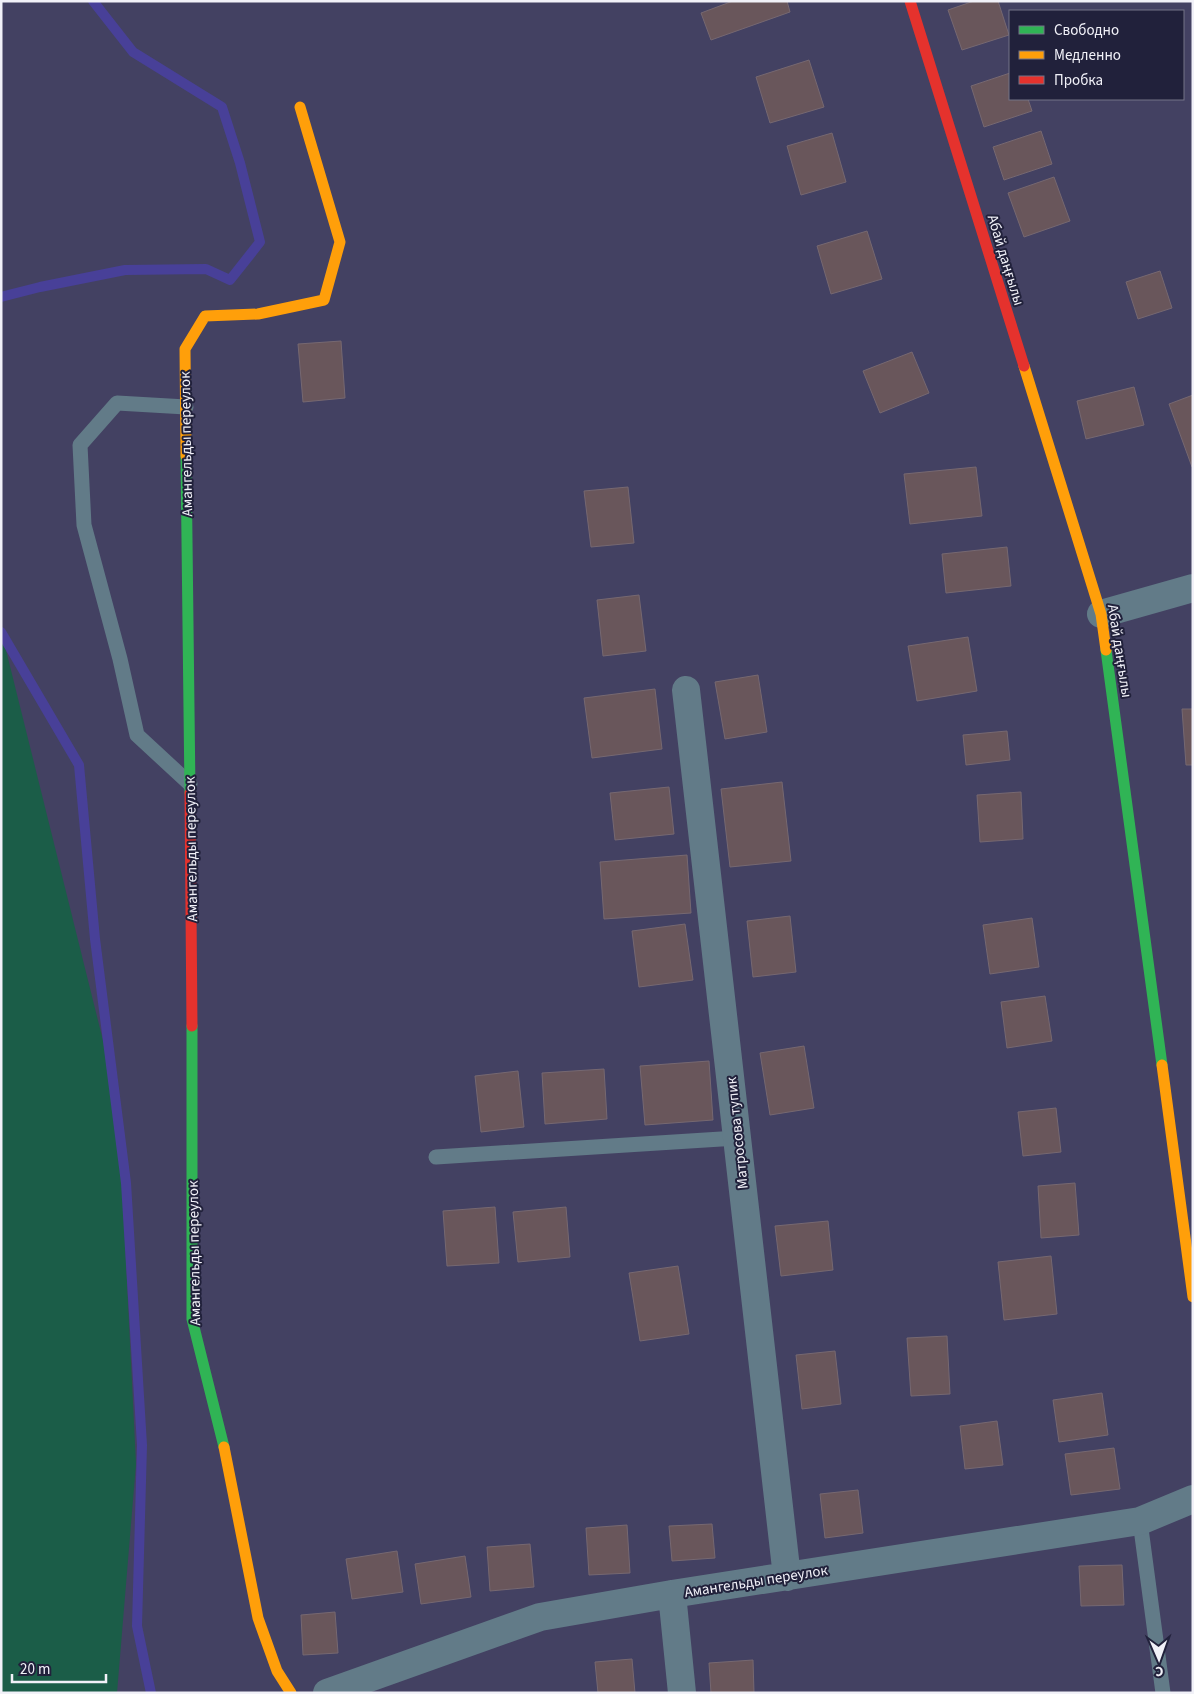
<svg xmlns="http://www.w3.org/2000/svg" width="1194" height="1694" font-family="'Source Sans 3',sans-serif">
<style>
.green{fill:#1b5d48}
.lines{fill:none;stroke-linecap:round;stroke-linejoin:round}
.stream{stroke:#484098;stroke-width:10}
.building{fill:#69565b;stroke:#766871}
.lane{stroke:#627b88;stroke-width:15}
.street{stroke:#627b88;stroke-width:28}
.fast{stroke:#30b455;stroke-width:11}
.slow{stroke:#ff9f0a;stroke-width:11}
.jam{stroke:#e5322d;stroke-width:11}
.labels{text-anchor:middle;stroke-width:4;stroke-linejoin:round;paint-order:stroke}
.street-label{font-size:15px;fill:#f1f1f8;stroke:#21213b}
</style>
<rect width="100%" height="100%" fill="#434162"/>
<!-- green -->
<path class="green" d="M1,630l117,471 18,363 -19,229h-116z"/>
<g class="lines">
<!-- stream -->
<path class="stream" d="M1,297l39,-10 85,-17 81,-1 24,11 30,-38 -20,-79 -18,-56 -89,-55 -40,-51
M1,632l78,133 16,174 31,244 16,262 -5,181 14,67"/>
</g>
<!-- building -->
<path class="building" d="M733,1h54l3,11 -79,28 -10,-27z
M974,1h24l11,34 -47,15 -14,-40z
M809,60l15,47 -54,16 -14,-46z
M1010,73v26h18l4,12 -48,16 -13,-41z
M1041,131l11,33 -48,16 -11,-33z
M832,133l14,49 -45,13 -14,-49z
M1054,177l16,44 -46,16 -16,-44z
M867,231l15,48 -51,15 -14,-48z
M1160,271l12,37 -34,11 -12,-37z
M341,341l4,57 -42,4 -5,-58z
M912,352l17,41 -49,20 -17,-42z
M1134,387l10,38 -58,14 -9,-38z
M1193,395v72h-1l-23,-63z
M976,467l6,49 -72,8 -6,-50z
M628,487l6,56 -43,4 -7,-56z
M1007,547l4,39 -65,7 -4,-39z
M639,595l7,56 -43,5 -6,-56z
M968,637l9,54 -60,10 -9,-55z
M758,675l9,57 -42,7 -10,-57z
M655,689l7,60 -70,9 -8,-60z
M1182,709h11v56h-7z
M1007,731l3,29 -44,5 -3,-30z
M782,782l9,79 -61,6 -9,-78z
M669,787l5,47 -59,6 -5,-47z
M1021,792l2,47 -43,3 -3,-47z
M687,855l4,58 -87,6 -4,-57z
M790,916l6,56 -43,5 -6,-56z
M1032,918l7,49 -49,7 -7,-49z
M685,924l8,56 -54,7 -7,-56z
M1045,996l7,45 -45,7 -6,-46z
M804,1046l10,62 -44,7 -10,-62z
M709,1061l4,59 -68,5 -5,-59z
M604,1069l3,50 -62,5 -3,-51z
M518,1071l6,56 -43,5 -6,-56z
M1056,1108l5,44 -38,4 -5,-44z
M1075,1183l4,52 -38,3 -3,-52z
M495,1207l4,56 -52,3 -4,-55z
M566,1207l4,50 -52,5 -5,-50z
M828,1221l5,49 -52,6 -6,-50z
M1051,1256l6,58 -53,6 -6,-58z
M678,1266l11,68 -49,7 -11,-68z
M947,1336l3,58 -39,2 -4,-58z
M835,1351l6,53 -39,5 -6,-54z
M1102,1393l6,42 -49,7 -6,-42z
M997,1421l6,44 -38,4 -5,-43z
M1114,1448l6,41 -49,6 -6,-41z
M858,1490l5,43 -38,5 -5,-44z
M712,1524l3,34 -43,3 -3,-35z
M627,1525l3,48 -41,2 -3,-47z
M530,1544l4,43 -44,4 -3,-44z
M397,1551l6,41 -51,7 -6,-40z
M465,1556l6,41 -50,7 -6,-40z
M1122,1565l2,40 -43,1 -2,-40z
M335,1612l3,41 -35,2 -2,-40z
M632,1659l3,34h-37l-3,-31z
M753,1660l1,33h-43l-2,-30z"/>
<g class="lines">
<!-- lane -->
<path class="lane" d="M186,407l-69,-4 -37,42 4,80 36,134 17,76 53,49
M436,1157l301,-19
M1140,1521l23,172"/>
<!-- street -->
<path class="street" d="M1101,614l92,-26
M686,690l101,887
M672,1594l10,99
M327,1693l213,-76 132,-23 468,-73 53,-22"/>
<!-- fast -->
<path class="fast" d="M186,456l4,337
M1106,650l56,415
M192,1026v293l32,128"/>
<!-- slow -->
<path class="slow" d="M1024,366l77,248 5,36
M186,456l-1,-107 20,-33 53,-2 66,-14 16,-58 -40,-135
M1162,1065l31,232
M224,1447l34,171 19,53 14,22"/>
<!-- jam -->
<path class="jam" d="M910,1l114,365
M190,793l2,233"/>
</g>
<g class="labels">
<!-- street labels -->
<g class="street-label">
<text transform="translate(1006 260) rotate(73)" y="5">Абай даңғылы</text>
<text transform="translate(186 444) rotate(-91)" y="5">Амангельды переулок</text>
<text transform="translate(1120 651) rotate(81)" y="5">Абай даңғылы</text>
<text transform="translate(191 849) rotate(-91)" y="5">Амангельды переулок</text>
<text transform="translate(737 1133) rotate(-96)" y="5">Матросова тупик</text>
<text transform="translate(194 1253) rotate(-91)" y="5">Амангельды переулок</text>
<text transform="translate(756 1581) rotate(-9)" y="5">Амангельды переулок</text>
</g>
</g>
<!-- border -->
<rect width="1194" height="1694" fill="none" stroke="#f1f1f8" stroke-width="5"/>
<!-- legend -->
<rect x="1009" y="10" width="175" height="90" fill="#21213b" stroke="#747487"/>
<rect x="1019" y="26" width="25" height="8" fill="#30b455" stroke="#747487"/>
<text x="1054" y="35" font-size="15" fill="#f1f1f8">Свободно</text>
<rect x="1019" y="51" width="25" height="8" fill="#ff9f0a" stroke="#747487"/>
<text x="1054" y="60" font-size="15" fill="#f1f1f8">Медленно</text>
<rect x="1019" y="76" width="25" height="8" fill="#e5322d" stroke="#747487"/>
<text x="1054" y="85" font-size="15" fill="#f1f1f8">Пробка</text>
<!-- north arrow -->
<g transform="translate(1159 1659) rotate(178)" stroke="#21213b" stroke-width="4" paint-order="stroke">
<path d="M0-4L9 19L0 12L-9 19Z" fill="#f1f1f8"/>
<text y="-8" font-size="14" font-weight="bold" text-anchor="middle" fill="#f1f1f8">С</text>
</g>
<!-- scale -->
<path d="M12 1674v8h94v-8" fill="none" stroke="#f1f1f8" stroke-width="2.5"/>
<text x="20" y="1674" font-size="15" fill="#f1f1f8" stroke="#21213b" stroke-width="4" paint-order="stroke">20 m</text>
</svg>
